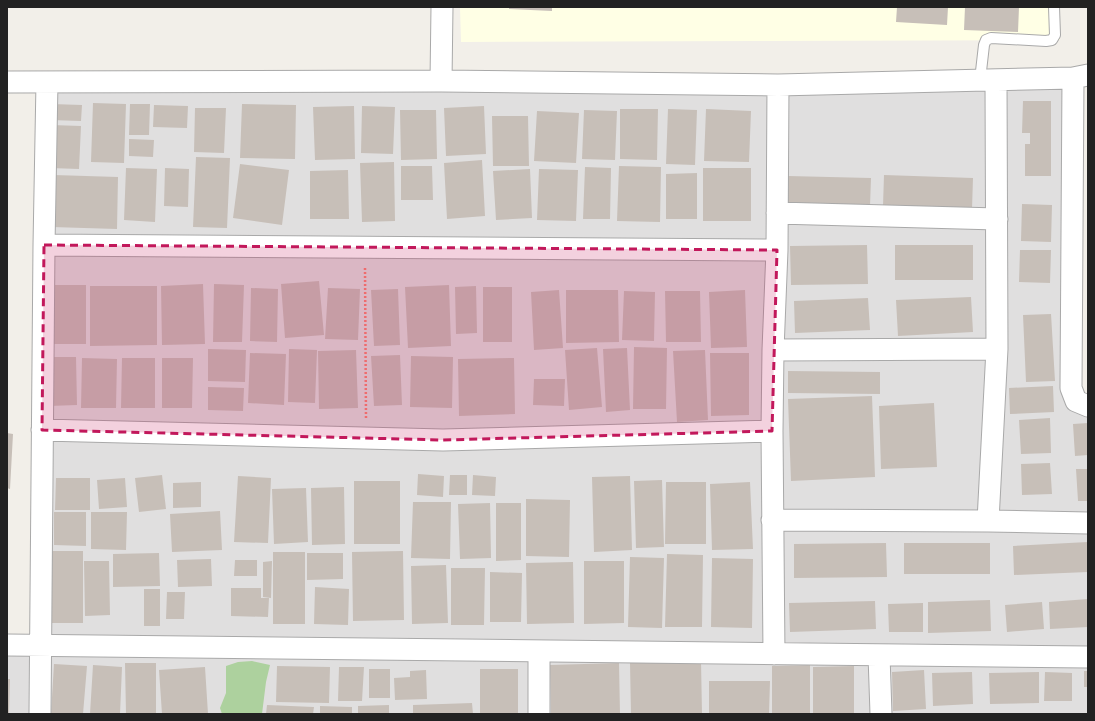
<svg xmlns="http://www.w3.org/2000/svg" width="1095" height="721" font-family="'Alegreya Sans',sans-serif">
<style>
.residential{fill:#e0dfdf}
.education{fill:#ffffe5}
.forest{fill:#add19e}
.building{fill:#c7bfb8}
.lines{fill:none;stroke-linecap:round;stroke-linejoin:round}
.service-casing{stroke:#a9a9a9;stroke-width:12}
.minor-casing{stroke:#a9a9a9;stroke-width:23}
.path{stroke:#fa8072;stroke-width:2.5;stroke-dasharray:2 2;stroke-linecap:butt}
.service{stroke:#fff;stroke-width:10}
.minor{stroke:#fff;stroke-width:21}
.marked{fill:#c2185b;fill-opacity:0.2;stroke:#c2185b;stroke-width:3;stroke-dasharray:8 5;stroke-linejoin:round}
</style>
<rect width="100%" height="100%" fill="#f2efe9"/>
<!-- residential -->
<path class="residential" d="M1071,79l-3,311 20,19v305h-1047l7,-631z
M7,645l32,1v68h-32z"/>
<!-- education -->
<path class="education" d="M460,7h598l2,33 -599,2z"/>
<!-- forest -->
<path class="forest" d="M252,661l18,4 -4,17 -4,32h-40l-2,-6 6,-15v-27l12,-4z"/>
<!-- building -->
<path class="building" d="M509,7h43v4l-43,-2z
M897,7h51l-1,18 -51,-3z
M965,7h54l-1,25 -54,-2z
M1023,101h28v75h-26v-32h5v-11h-8z
M93,103l33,1 -2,59 -33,-1z
M51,104l31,1 -1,16 -31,-1z
M130,104h20l-1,31h-20z
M242,104l54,1 -1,54 -55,-1z
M154,105l34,1 -1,22 -34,-1z
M354,106l1,53 -40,1 -2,-53z
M362,106l33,1 -2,47 -32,-1z
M484,106l2,48 -40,2 -2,-48z
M195,108h31l-2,45 -30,-1z
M620,109h38l-1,51 -37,-1z
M668,109l29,1 -2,55 -29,-1z
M706,109l45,2 -2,51 -45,-1z
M400,110h36l1,49 -36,1z
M584,110l33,1 -2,49 -33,-1z
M537,111l42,2 -3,50 -42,-2z
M492,116h36l1,50h-36z
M51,125l30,1 -2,43 -29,-1z
M129,139l25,1 -1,17 -24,-1z
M196,157l34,1 -3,70 -34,-1z
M482,160l3,56 -38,3 -3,-56z
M394,162l1,59 -33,1 -2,-59z
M240,164l49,6 -7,55 -49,-7z
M401,166h31l1,34h-32z
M619,166l42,1 -1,55 -43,-1z
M585,167l26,1 -1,51h-27z
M126,168l31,1 -2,53 -31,-2z
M165,168l24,1 -1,38 -24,-1z
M703,168h48v53h-48z
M530,169l2,49 -36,2 -3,-49z
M539,169l39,1 -2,51 -39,-1z
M348,170l1,49h-39v-48z
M697,173v46h-31v-45z
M54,175l64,2 -1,52 -65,-2z
M884,175l89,3 -1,31 -89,-3z
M788,176l83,2 -1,28 -83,-3z
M1022,204l30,1 -1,37 -30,-1z
M867,245l1,39 -77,1 -1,-39z
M895,245h78v35h-78z
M1020,250h31l-1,33 -31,-1z
M319,281l5,54 -39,3 -4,-54z
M203,284l2,60 -43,1 -1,-59z
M214,284l30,1 -2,57h-29z
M49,285h37v59h-37z
M449,285l2,61 -43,2 -3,-61z
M90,286h67v59l-67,1z
M476,286l1,47 -21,1 -1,-47z
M483,287h29v55h-29z
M251,288l27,1 -1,53 -27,-1z
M328,288l32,1 -2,51 -33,-1z
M398,289l2,56 -26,1 -3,-56z
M559,290l4,58 -29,2 -3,-58z
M566,290h52l1,52 -53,1z
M745,290l2,57 -36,1 -2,-56z
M624,291l31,1 -1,49 -32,-1z
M665,291h35l1,51h-35z
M971,297l2,35 -75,4 -2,-36z
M868,298l2,32 -75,3 -1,-32z
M1051,314l4,67 -29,1 -3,-67z
M634,347l33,1 -1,61h-33z
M597,348l5,59 -33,3 -4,-60z
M627,348l3,62 -24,2 -3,-63z
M208,349l38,1 -1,32 -37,-1z
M289,349l28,1 -2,53 -27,-1z
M356,350l2,58 -39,1 -1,-58z
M705,350l3,70 -31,2 -4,-71z
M250,353l36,1 -2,51 -36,-2z
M710,353h39v62l-38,1z
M400,355l2,50 -28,1 -3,-50z
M411,356l42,1 -1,51 -42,-1z
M48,357h28l1,48 -28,1z
M82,358l35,1 -1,49h-35z
M122,358h33v50h-34z
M162,358h31l-1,50h-30z
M514,358l1,56 -56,2 -1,-57z
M788,371l92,1v22l-92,-1z
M534,379h31l-1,27 -31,-1z
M1053,386l1,26 -44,2 -1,-26z
M208,387l36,1 -1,23 -35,-1z
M872,396l3,81 -84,4 -3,-82z
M934,403l3,64 -56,2 -2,-63z
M1050,418l1,35 -30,1 -2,-34z
M1088,423v32l-13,1 -2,-32z
M7,433l6,1 -3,55 -3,-1z
M1050,463l2,31 -30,1 -1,-31z
M1076,469h12v32h-10z
M418,474l26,2 -1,21 -26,-2z
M162,475l4,34 -27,3 -4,-34z
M450,475h17v20h-18z
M473,475l23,2 -1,19 -23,-1z
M238,476l33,2 -3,65 -34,-1z
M630,476l2,74 -38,2 -2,-75z
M56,478h34v32h-35z
M125,478l2,29 -28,2 -2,-29z
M662,480l2,67 -28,1 -2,-67z
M354,481h46v63h-46z
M201,482v25l-28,1v-25z
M666,482h40v62h-41z
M750,482l3,67 -41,1 -2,-66z
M344,487l1,57 -33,1 -1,-57z
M306,488l2,54 -34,2 -2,-55z
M526,499l44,1 -1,57 -43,-1z
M413,502h38l-1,57 -39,-1z
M490,503l1,55 -31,1 -2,-55z
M496,503h25v57l-25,1z
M220,511l2,39 -50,2 -2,-38z
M54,512h32v34l-32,-1z
M91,512h36l-1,38 -35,-1z
M1088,542v30l-74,3 -1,-29z
M886,543l1,34 -93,1v-34z
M904,543h86v31h-86z
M44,551h39v72h-39z
M403,551l1,69 -51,1 -1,-69z
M273,552h32v72h-32z
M159,553l1,33 -47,1v-33z
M307,553h36v26l-36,1z
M667,554l36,1 -1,72h-37z
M630,557l34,1 -2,70 -34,-1z
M712,558l41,1 -1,69 -41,-1z
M211,559l1,27 -34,1 -1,-27z
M235,560h22v16h-23z
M84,561h25l1,54 -25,1z
M272,561l-1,37 -8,-1v-35z
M584,561h40v62l-40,1z
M573,562l1,61 -47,1 -1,-61z
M446,565l2,58 -36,1 -1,-58z
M451,568h34l-1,57h-33z
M490,572l32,1 -1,49h-31z
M315,587l34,2 -1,36 -34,-1z
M231,588h30v10h8l-1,19 -37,-1z
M144,589h16v37h-16z
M167,592h18l-1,27h-18z
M1088,599v28l-38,2 -1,-27z
M990,600l1,31 -63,2v-31z
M875,601l1,28 -86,3 -1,-29z
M1042,602l2,27 -37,3 -2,-27z
M923,603v29h-34l-1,-28z
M701,661l1,53h-71l-1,-51z
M125,663h31v51h-30z
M619,663l1,51h-69l-1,-49z
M54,664l33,2 -4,48h-32z
M93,665l29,2 -2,47h-30z
M810,665v49h-38v-48z
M277,666l53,1 -1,36 -53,-1z
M854,666v48h-41v-47z
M205,667l3,47h-46l-3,-44z
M339,667h25l-2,34h-24z
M369,669h21v29h-21z
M480,669h38v45h-38z
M426,670l1,29 -32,1 -1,-22 16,-1v-6z
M924,670l2,39 -33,2 -1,-39z
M1084,671h4v16h-4z
M972,672l1,32 -40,2 -1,-33z
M1039,672v31l-49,1 -1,-31z
M1045,672l27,1v28h-28z
M7,679h3l-1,35h-2z
M709,681h61l-1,33h-60z
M472,703l1,11h-60v-9z
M267,705l47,2 -1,7h-47z
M389,705v9h-31v-8z
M320,706l32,1v7h-32z"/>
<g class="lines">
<defs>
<path id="service" d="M980,80l4,-35 2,-5 5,-2 55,3 6,-1 3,-5 -1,-28"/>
<path id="minor" d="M1073,78l-2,310 5,13 12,5
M441,81l1,-74
M7,82l434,-1 337,4 295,-7 15,-3
M777,213l220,6
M44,245l733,5
M773,350l224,-1
M42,430l401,10 329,-9
M772,520l216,1 100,2
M988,521l9,-172 -1,-269
M7,645l1081,12
M539,651v63
M774,654l-2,-223 1,-81 4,-100 1,-165
M879,655l2,59
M40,714l4,-469 3,-163"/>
</defs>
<!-- service casing -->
<use href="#service" class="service-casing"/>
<!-- minor casing -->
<use href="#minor" class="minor-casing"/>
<!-- path -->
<path class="path" d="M365,268l1,151"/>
<!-- service -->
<use href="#service" class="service"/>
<!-- minor -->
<use href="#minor" class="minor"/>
</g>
<!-- marked area -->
<path class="marked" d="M44,245l733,5 -5,181 -329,9 -401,-10z"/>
<!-- border -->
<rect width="1095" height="721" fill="none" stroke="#222222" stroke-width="16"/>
</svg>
